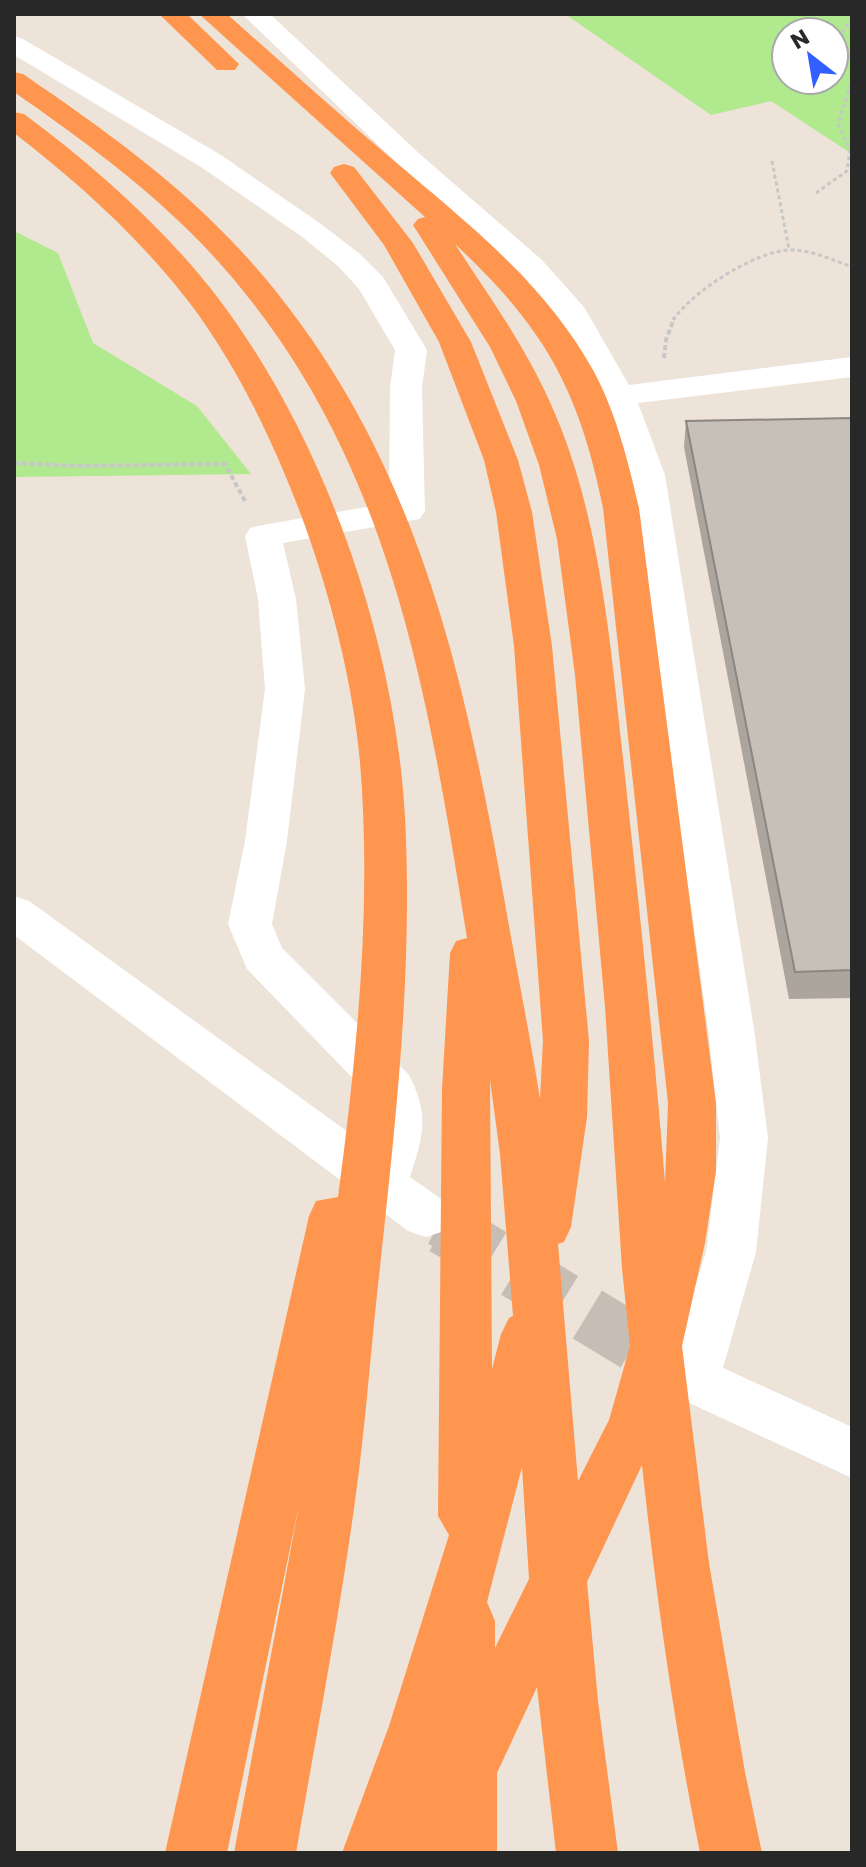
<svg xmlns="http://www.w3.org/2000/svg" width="866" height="1867" font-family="Poppins,sans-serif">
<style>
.green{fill:#b0e98e;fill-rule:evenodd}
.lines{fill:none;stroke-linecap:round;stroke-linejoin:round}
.minor-tunnel-far1{stroke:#c6beb5;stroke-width:45;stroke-dasharray:45 22;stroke-linecap:butt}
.minor-tunnel{stroke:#c6beb5;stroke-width:56;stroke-dasharray:56 28;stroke-linecap:butt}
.path-far1{stroke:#c7c7c7;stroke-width:3;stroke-dasharray:4 3;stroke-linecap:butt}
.path{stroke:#c7c7c7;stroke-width:4;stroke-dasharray:5 3;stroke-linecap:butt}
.minor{fill:#fff;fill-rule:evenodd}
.motorway{fill:#ff9650;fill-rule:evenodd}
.wall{fill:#aba59e}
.building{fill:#c7c0b8;stroke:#8b8681;stroke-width:2}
</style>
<rect width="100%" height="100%" fill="#ede3d8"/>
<!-- green -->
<path class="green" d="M565,14h287v140l-81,-53 -60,14zM786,32h48v48h-48z
M14,231l44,22 35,90 104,63 54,68 -237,3z"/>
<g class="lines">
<!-- minor-tunnel-far1 -->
<path class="minor-tunnel-far1" d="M439,1224l9,5"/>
<!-- minor-tunnel -->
<path class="minor-tunnel" d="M444,1227l236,144"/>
<!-- path-far1 -->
<path class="path-far1" d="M852,18l-12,17 12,25
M772,161l17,88
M816,193l31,-22 3,-21 -12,-26 14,-44
M673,320c19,-28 83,-70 118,-70 20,0 42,10 61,17"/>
<!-- path -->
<path class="path" d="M664,358l2,-18 8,-22
M14,463l61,3 150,-2 21,39"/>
<!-- minor -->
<path class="minor" d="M242,14h28l152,142 120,104 42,47 45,78 223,-28v20l-214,26 27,72 89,554 14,109 -12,114 -33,116 129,59v51l-178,-82 -8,-17 40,-127 14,-114 -12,-109 -77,-554 -29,-79 -43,-78 -39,-46 -118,-104z
M14,36l9,3 198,116 100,69 39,30 23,23 44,73 -5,38 3,123 -5,8 -137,24 13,56 9,90 -18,152 -15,83 10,24 127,127c21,41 14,61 1,102l34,24 7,15 -7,15 -18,6 -18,-6 -394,-296v-39l15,5 341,247 7,-19 -7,-33 -123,-127 -19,-45 17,-83 20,-152 -7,-90 -13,-63 5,-8 13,-3 126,-22 1,-115 5,-38 -36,-61 -21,-23 -37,-30 -100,-69 -187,-112z"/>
<!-- motorway -->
<path class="motorway" d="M159,14h28l52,50 -4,6h-18z
M199,14h28c55,49 109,98 165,145 74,63 153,124 201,211 23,42 35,91 46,138l77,595v68l-11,72 -23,103 27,217 36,209 17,81h-62c-26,-128 -44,-258 -58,-388l-55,117 11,119 20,152h-62l-19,-166 -40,86v80h-155l47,-127 60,-191 -11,-19 4,-427 8,-136 6,-12 11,-3c-41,-255 -78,-498 -265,-694 -56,-58 -122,-106 -188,-152v-20l9,2c79,54 156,109 220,179 171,188 220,413 263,656 11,63 24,126 34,190l3,-58 -29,-395 -18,-134 -12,-52 -45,-118 -55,-97 -54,-72 4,-6 10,-3 10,3 59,76 58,99 47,118 14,52 20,134 37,395 -2,76 -16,110 -7,15 -6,2 20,237 31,-61 21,-74 -8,-78 -17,-261 -30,-332 -18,-136 -18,-74 -23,-64 -26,-54 -77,-122 5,-6 7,-2zM455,244c89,83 124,145 148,264l65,595 -3,80c-11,-139 -26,-277 -41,-416 -14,-123 -23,-254 -75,-367 -25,-56 -61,-105 -94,-156zM490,1080l10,74 13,162 -4,2 -8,16 -9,35zM522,1467l7,112 -34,69v-27l-8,-19z
M14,112l10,2c70,52 137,111 191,180 109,142 180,345 190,523 8,151 -9,301 -25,450 -9,78 -14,156 -25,234 -16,118 -39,235 -59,352h-62l65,-348 -72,348h-62l144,-637 7,-15 22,-4c19,-144 34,-290 22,-435 -13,-146 -80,-338 -168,-456 -50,-66 -113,-123 -178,-173z"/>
</g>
<!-- wall -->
<path class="wall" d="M852,418v580l-63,1 -105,-552 2,-26z"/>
<!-- building -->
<path class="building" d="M852,418v552l-57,2 -109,-551z"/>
<!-- border -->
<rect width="866" height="1867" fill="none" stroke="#282828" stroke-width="32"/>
<!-- north arrow -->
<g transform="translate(810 56) rotate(329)"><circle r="38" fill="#ffffff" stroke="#a9a9a9" stroke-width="2"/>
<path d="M0-6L14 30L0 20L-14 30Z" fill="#325fff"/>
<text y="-12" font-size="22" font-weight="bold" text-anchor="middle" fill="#282828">N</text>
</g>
</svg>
